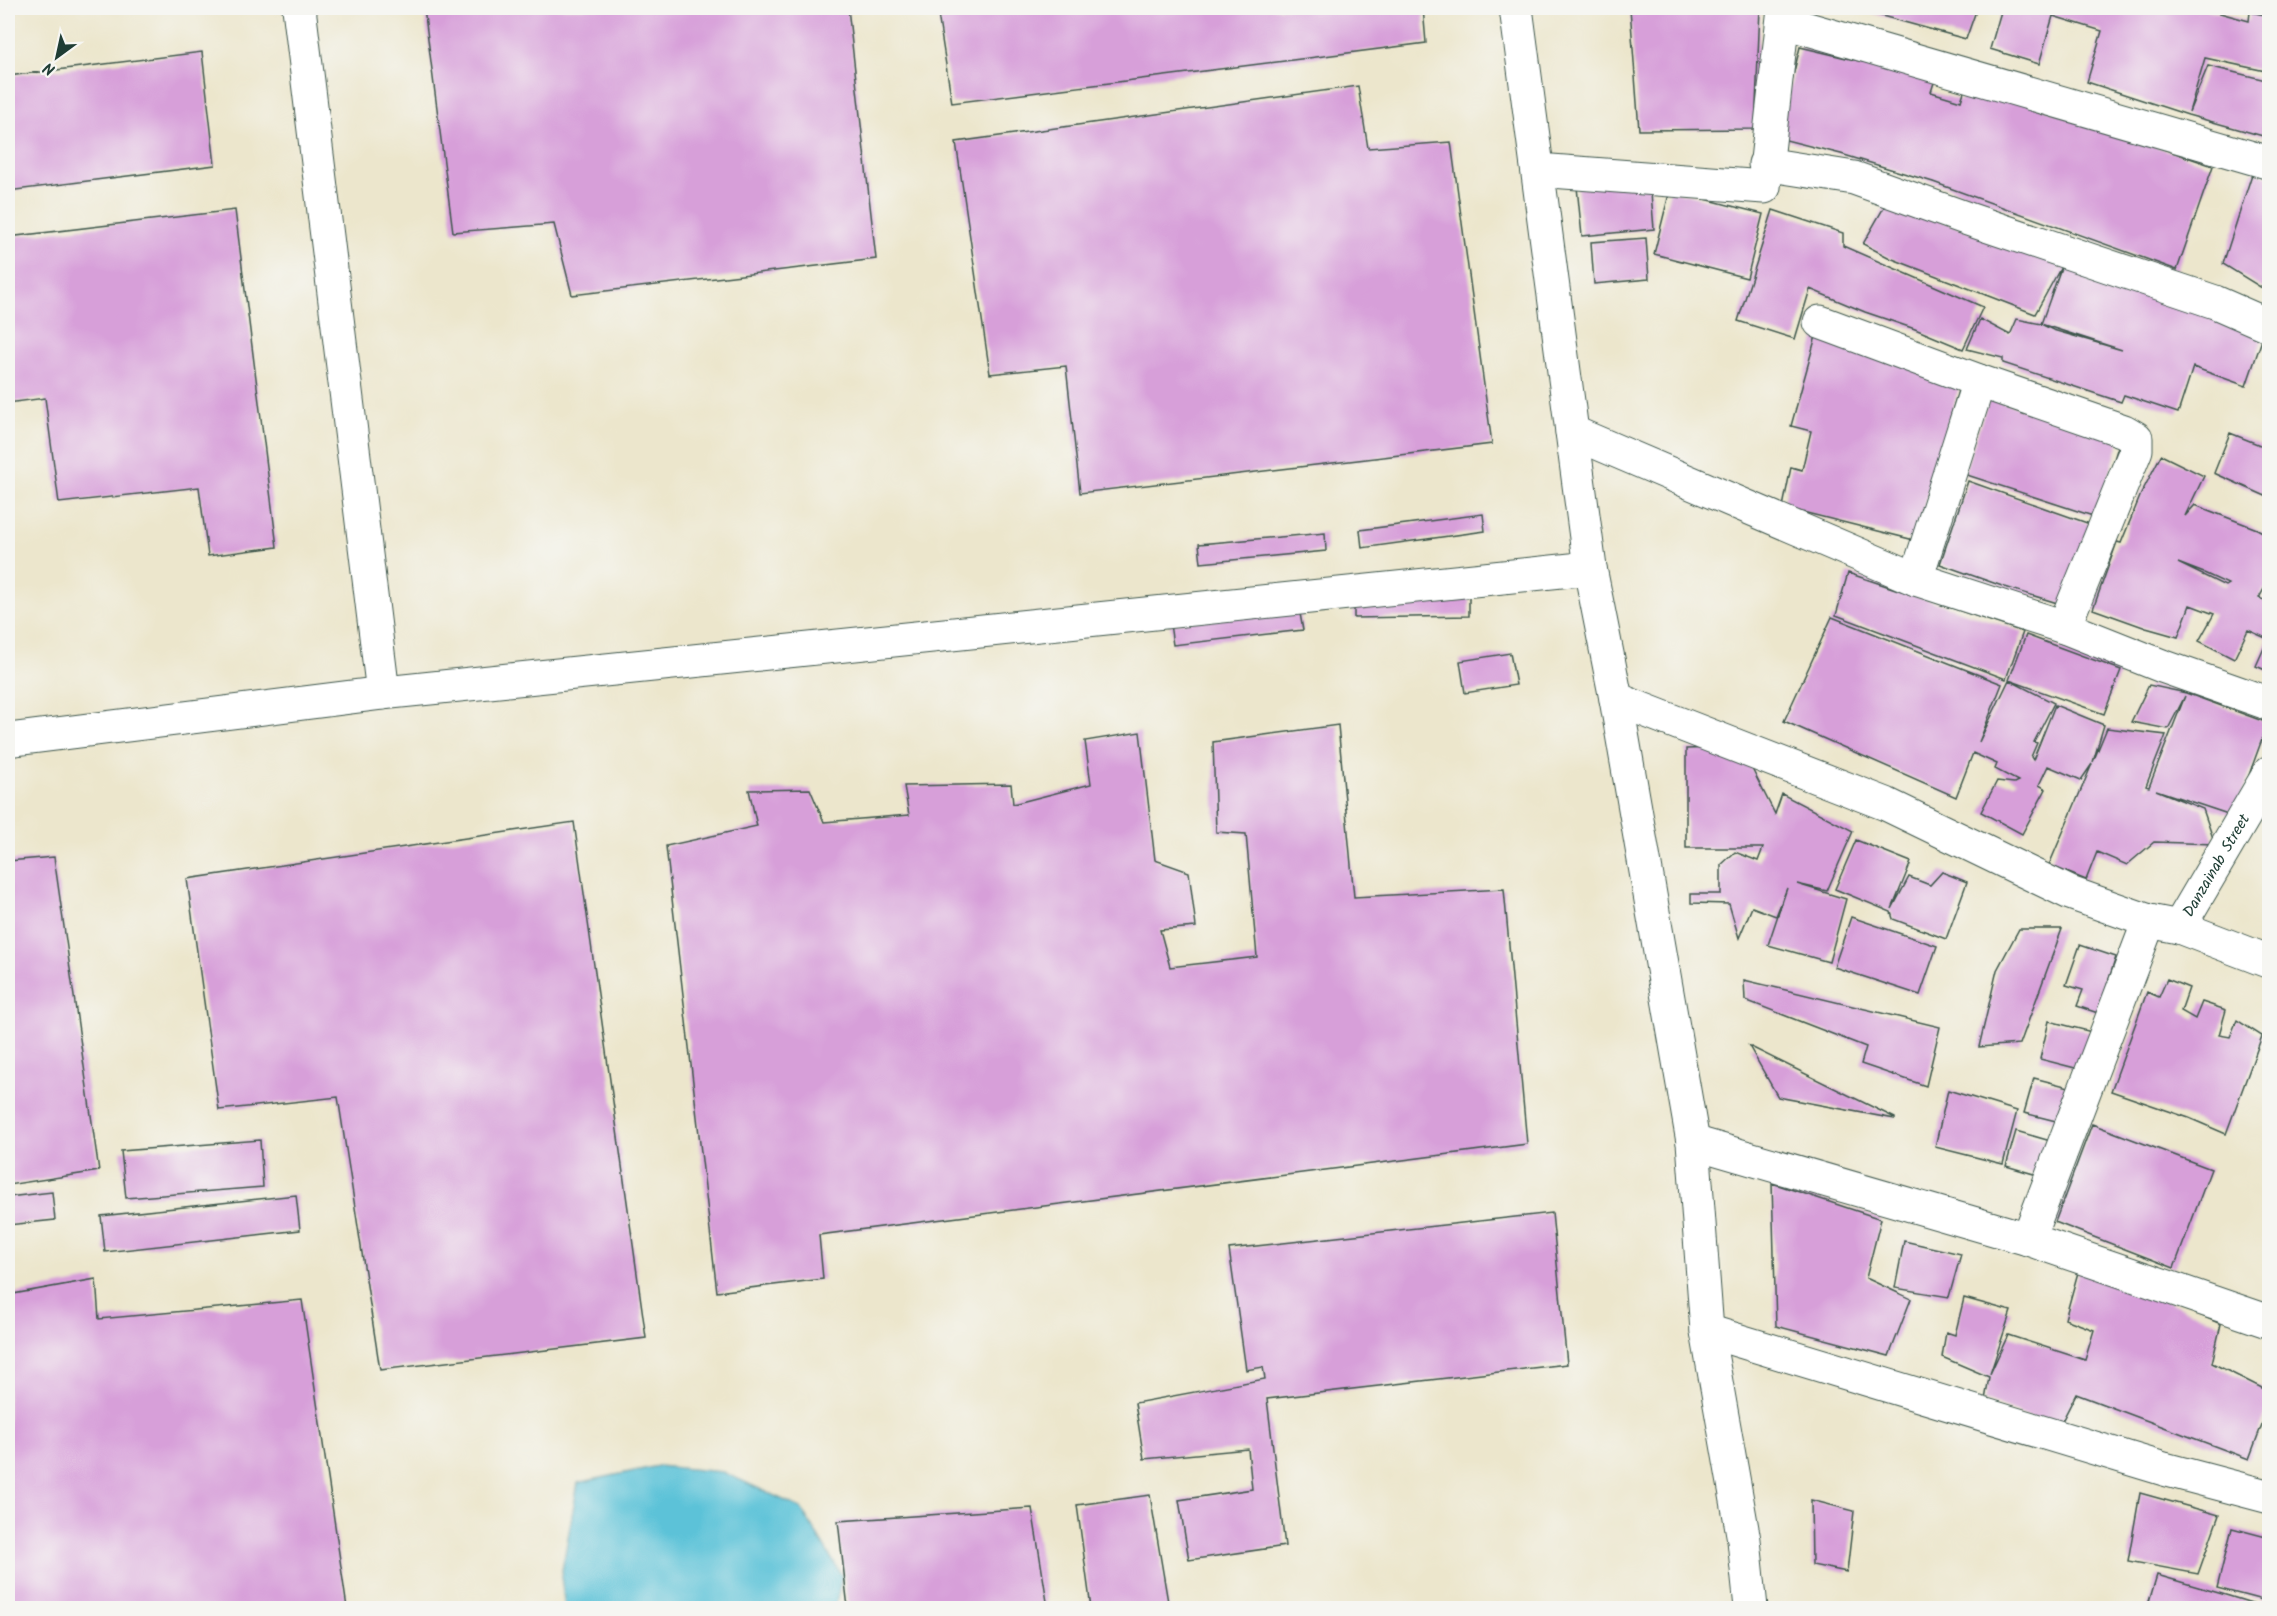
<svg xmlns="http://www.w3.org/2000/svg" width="2277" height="1616" font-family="Kalam,sans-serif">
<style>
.water{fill:#5bc2d8;stroke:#3d8086;stroke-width:1.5}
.building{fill:#d79fd9;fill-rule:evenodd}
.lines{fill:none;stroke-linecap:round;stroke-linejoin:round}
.minor-casing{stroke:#3e564b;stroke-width:35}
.minor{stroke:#fff;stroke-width:33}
.labels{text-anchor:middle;stroke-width:4.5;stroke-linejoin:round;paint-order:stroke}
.street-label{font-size:16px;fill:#1f3d34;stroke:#f6f6f2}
</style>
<rect width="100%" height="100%" fill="#f6f6f2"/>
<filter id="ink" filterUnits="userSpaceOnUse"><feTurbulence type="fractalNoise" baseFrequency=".0167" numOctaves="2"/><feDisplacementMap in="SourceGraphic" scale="12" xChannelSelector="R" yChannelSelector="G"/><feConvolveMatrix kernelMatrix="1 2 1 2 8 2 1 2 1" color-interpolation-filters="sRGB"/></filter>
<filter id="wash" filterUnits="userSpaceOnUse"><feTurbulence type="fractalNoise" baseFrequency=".008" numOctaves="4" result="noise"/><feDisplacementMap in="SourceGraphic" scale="24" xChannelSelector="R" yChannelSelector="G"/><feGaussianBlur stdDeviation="1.35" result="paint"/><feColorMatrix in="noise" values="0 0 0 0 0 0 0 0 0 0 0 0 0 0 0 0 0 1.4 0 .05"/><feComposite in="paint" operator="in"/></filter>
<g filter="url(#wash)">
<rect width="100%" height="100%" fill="#ece6cc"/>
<!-- water -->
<path class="water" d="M658,1466l65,6 78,36 41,68 -7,32h-270l-4,-32 17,-93z"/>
<g id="blocks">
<!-- building -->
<path class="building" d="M424,8h424l28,251 -304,36 -18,-71 -101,8z
M937,8h486l3,35 -474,60z
M1630,8h130l-5,121 -116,1z
M1853,8h124l-11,31z
M2002,8h200l47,13 1,-9 20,4v56l-65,-14 -16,54 19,-46 62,15v57l-82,-23 -101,-33 15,-51 -49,-15 -14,48 -49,-15z
M1800,47l63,15 74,11 -6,19 30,9 6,-19 246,84 -36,104 -244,-88 -92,-28 -63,-16z
M202,52l13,113 -207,26v-115z
M1358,86l10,62 83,-6 41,302 -412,49 -14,-127 -76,8 -34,-232z
M2253,171l17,6v101l-5,12 -42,-26z
M1650,181l4,48 -72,7 -5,-49z
M1670,190l93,24 -16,64 -93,-24z
M1887,202l377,132 -18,52 -53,-19 -15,46 -54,-18 -3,7 -118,-39v-5l-36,-9 13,-30 30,16 7,-16 24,5 21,-59 -27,49 -145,-56 -27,-14zM2041,324l81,26 -69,-20z
M235,210l42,337 -69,9 -9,-69 -140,16 -14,-105 -37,5v-166z
M1773,210l70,23v13l140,61 -20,42 -48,-20 -50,-17 -55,-23 -15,50 -57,-18z
M1646,238l3,41 -55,5 -3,-42z
M1816,336l146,41 -48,163 -131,-33 8,-40 11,3 9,-39 -20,-5z
M1989,398l131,42 -24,77 -132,-43z
M2230,433l40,16v49l-56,-25z
M2161,455l43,21 -19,40 10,-11 62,24 13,7v56l-6,-3 -5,9 11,5v69l-14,-6 12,-27 -20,-9 -14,29 -35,-18 15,-27 -24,-9 -12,32 -32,-9 -53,-19 24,-67 4,1 20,-49zM2178,563l26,10 24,11 -3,2z
M1968,481l122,43 -26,81 -59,-18 -65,-23z
M1483,514l2,17 -123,17 -2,-18z
M1325,533l1,18 -125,12 -2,-19z
M1848,573l175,59 -17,47 -170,-64z
M1469,595v21l-115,2v-20z
M1299,608l4,22 -130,15 -3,-21z
M1832,617l170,67 -23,58 30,-62 45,23 -20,39 3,1 -6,14 2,3 22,-55 49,20 -11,37 14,-34 59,7 -20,51 3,1 36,-91 -17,33 -37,-7 18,-37 37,8 82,30 -34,93 -78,-26 47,19 12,35 -61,-2 -27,23 -30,-13 -11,28 -37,-15 43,-101 -11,16 -33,-14 -9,19 7,4 -24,45 -41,-22 16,-31 17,2 4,-2 -23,-12 2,-5 -24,-11 -17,44 -172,-76z
M2026,635l95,35 -17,44 -95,-34z
M1510,653l6,32 -51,8 -5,-32z
M1338,725l16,172 150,-8 23,255 -708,91 4,44 -106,13 -51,-446 91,-20 -8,-36 61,-1 14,33 85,-7 -5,-29 107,-2 2,20 78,-20 -6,-43 55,-9 15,128 34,12 7,55 -36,3 10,37 87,-10 -11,-123 -30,-2 -3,-90z
M1718,748l30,13 27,53 7,-20 71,37 -26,60 -30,-7 49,15 -17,63 -61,-17 19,-57 -11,28 -24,-9 -13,31 -10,-34 -38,-1v-9h30v-29l14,-13 23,9 5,-13h-77v-99z
M574,822l72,516 -266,32 -42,-273 -119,13 -32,-231z
M1856,840l55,22 -19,47 17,-32 21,8 12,-13 25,10 -21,57 -53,-20 -2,-7 -56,-23z
M54,857l45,314 -91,14v-324z
M1851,917l86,29 -17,49 -86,-28z
M2019,929h43l-42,115 -41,3 18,-77z
M2080,945l36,12 -18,56 -21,-7 6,-16 -17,-5z
M2167,979l22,9 -8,23 14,8 7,-17 24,8 -7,25 11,2 7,-17 25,16 -36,98 -37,-16 -78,-27 36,-99 12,5z
M1744,980l196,47 -14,59 -65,-22 5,-17 -121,-47z
M2049,1021l43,11 -9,38 -43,-11z
M1749,1046l146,72v1l-117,-22z
M2034,1078l39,10 -9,35 -40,-10z
M1948,1090l69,21 -14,53 -68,-17z
M2092,1124l119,45 -37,99 -119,-46z
M2016,1131l38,11 -10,35 -38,-11z
M260,1140l3,47 -137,11 -5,-47z
M1772,1183l109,36 -15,59 45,21 -22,57 -113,-30z
M52,1192l3,28 -47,5v-28z
M296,1195l4,35 -195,22 -4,-36z
M1552,1213l15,151 -300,35 18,147 -96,14 -10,-60 73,-11 -4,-40 -104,10 -9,-56 130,-24 -2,-12 -17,3 -17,-121z
M1904,1241l57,13 -12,43 -54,-9z
M2080,1265l141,59 -9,39 58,29v11l-21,56 -173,-65 -18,35 -73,-29 4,-23 -47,-20 4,-25 9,3 9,-37 47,13 -21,63 18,-39 77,25 9,-30 -29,-11z
M96,1279l3,40 203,-19 45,308h-339v-313z
M2140,1493l79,22 -21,59 -70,-13z
M1150,1495l19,113h-78l-14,-103z
M1811,1500l43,11 -7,61 -35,-7z
M1032,1508l16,100h-200l-10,-87z
M2232,1528l38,10v64l-53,-14z
M2157,1575l72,21 39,12h-121z"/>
</g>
</g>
<g filter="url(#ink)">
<use href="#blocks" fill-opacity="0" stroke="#3e564b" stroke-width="1.5"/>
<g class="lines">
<defs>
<g id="minor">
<path d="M299,8l84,685"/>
<path d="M1516,8l74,560 26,131 77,443 14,189 37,209 7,68"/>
<path d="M1784,22l486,141"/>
<path d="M1765,164l89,14 114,41 247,83 55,24"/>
<path d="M1538,170l226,17 20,-179"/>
<path d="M1820,322l159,59 145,50 12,7v12l-72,177"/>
<path d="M1572,432l344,147 148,48 98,39 108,38"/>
<path d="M1916,579l63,-198"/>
<path d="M1616,699l270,105 184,89 79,28 30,6 91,35"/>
<path d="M8,740l375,-47 1207,-125"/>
<path id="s1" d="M2179,927l91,-155"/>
<path d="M1693,1142l335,97 242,83"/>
<path d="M2028,1239l121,-318"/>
<path d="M1707,1331l457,138 106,28"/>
</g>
</defs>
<!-- minor casing -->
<use href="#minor" class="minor-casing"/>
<!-- minor -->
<use href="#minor" class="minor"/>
</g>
</g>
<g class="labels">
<!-- street labels -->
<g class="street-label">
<text dy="6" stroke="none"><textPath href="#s1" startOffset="72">Danzainab Street</textPath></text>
</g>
</g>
<!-- margin -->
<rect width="2277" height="1616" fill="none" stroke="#f6f6f2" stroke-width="30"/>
<!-- north arrow -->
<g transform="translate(57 57) rotate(213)" stroke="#f6f6f2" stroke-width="4.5" paint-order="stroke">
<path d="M0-4.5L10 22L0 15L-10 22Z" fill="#1f3d34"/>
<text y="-9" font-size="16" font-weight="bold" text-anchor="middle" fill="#1f3d34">N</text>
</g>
</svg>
